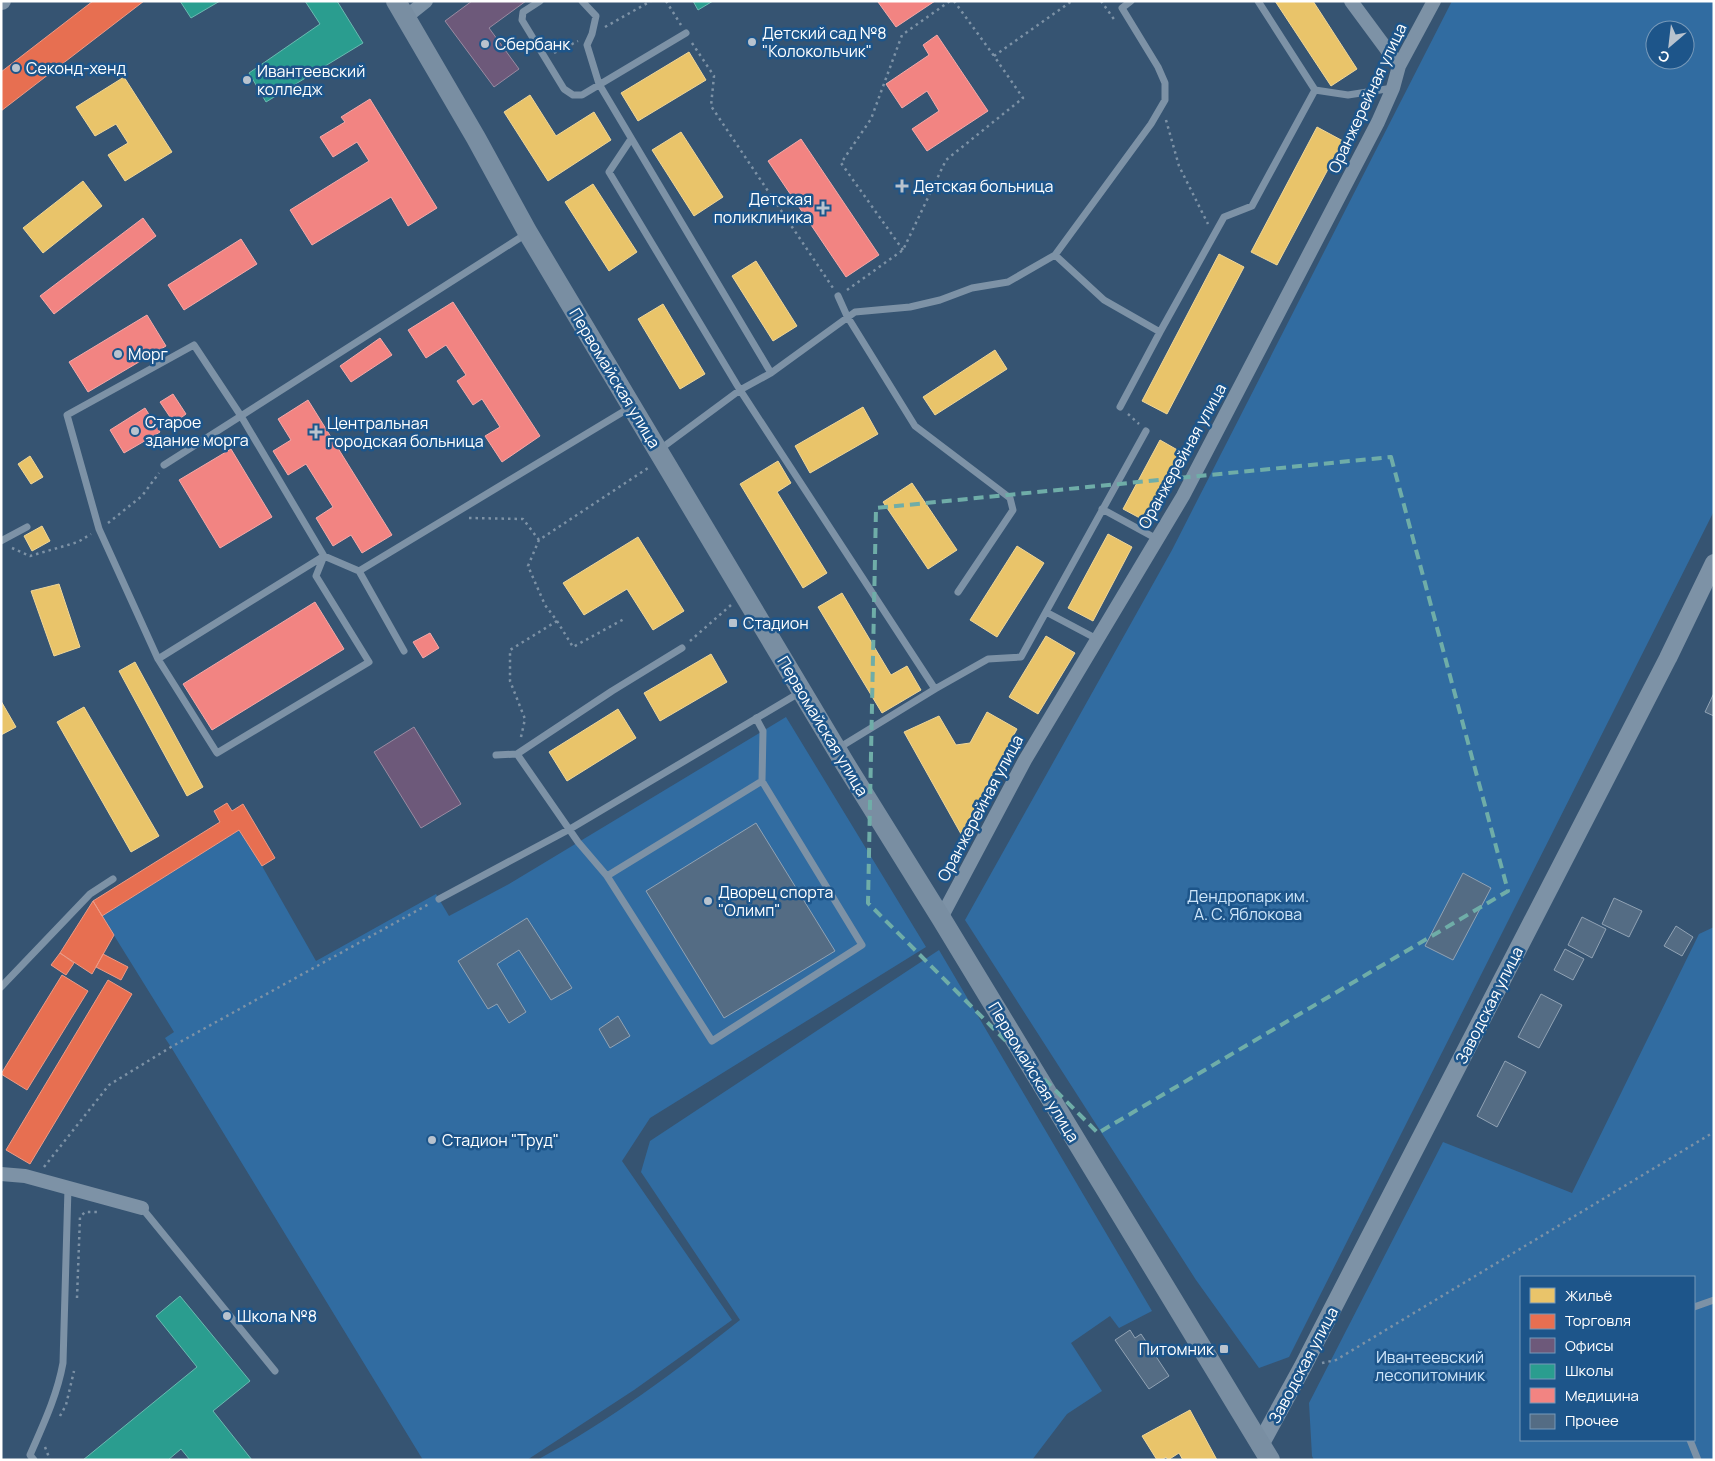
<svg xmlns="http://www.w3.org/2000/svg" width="1715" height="1461" font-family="Manrope,sans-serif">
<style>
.green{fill:#316ca1;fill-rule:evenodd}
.homes{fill:#e9c46a;stroke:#f0d697}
.shops{fill:#e76f51;stroke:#ee9a85}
.offices{fill:#6d597a;stroke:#998ba2}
.schools{fill:#2a9d8f;stroke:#6abab1}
.health{fill:#f28482;stroke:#f6a9a8}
.building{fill:#546c84;stroke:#91a3b5}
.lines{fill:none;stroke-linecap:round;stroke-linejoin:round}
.path{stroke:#7d92a6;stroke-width:2.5;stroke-dasharray:2.5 4;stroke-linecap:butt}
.service{stroke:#7d92a6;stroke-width:7}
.minor{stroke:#7d92a6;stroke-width:14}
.tertiary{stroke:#7d92a6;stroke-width:18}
.secondary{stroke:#798ea2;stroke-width:20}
.marked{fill:none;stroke:#6fada8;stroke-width:4;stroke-dasharray:10 6;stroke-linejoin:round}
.poi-dot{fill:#b9c3ce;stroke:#1d558a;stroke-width:2}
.labels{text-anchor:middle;stroke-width:5;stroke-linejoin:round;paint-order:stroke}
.poi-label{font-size:16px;fill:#fff;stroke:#1d558a;text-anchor:start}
.street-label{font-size:16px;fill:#fff;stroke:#1d558a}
.park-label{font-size:16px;fill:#cde5f9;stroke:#1d558a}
</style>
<rect width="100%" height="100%" fill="#365472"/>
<!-- green -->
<path class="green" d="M1452,1h262v510l-425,846 -30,11 -63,-88 -231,-360 207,-370zM1655,30h30v30h-30z
M786,717l140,230 -276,171 -28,43 110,159 -98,70 -107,70h-104l-252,-413 -6,-9 9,-6 -72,-116 137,-86 23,36 54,95 120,-67 13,22 60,-32z
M1714,927v533h-400l-2,-4 -3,-53 134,-261 129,51 127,-259zM1521,1277h173v163h-173z
M939,950l213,361 -33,17 -9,-12 -39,27 31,48 -35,23 -35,46h-495c73,-39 139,-89 203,-140l-99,-148 9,-31z"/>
<!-- homes -->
<path class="homes" d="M1275,1h38l44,68 -26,17z
M689,52l17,28 -68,41 -17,-28z
M124,77l48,75 -47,29 -17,-26 20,-12 -12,-19 -21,12 -19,-29z
M530,95l26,41 38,-24 17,28 -63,41 -44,-69z
M1317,127l26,14 -66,124 -26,-13z
M681,132l42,65 -29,19 -42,-66z
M83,181l19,25 -59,47 -20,-25z
M593,184l44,68 -28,19 -44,-69z
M1219,254l25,13 -77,147 -25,-13z
M756,261l41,65 -24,15 -41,-65z
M663,304l42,70 -25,15 -42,-70z
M995,350l12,19 -72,46 -12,-18z
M863,407l15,27 -68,39 -15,-27z
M1160,440l28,16 -37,68 -28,-15z
M30,456l13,21 -12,7 -13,-20z
M778,461l13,22 -14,9 50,81 -24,15 -63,-104z
M912,483l45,67 -29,19 -45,-67z
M42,526l8,15 -18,10 -8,-15z
M1108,534l24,13 -39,74 -25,-13z
M638,537l46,74 -31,19 -26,-41 -43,26 -21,-32z
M1017,546l27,17 -47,74 -27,-17z
M59,584l21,63 -26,9 -23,-65z
M842,593l49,82 16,-9 14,24 -39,23 -64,-106z
M1046,636l29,17 -37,61 -29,-17z
M711,654l16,28 -67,39 -16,-28z
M135,662l68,125 -16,9 -68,-125z
M1,701l15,26 -15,8z
M84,707l75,129 -28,16 -74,-130z
M618,709l18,29 -69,43 -18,-29z
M987,712l30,17 -56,105 -57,-102 35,-16 17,29 14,-2z
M1190,1410l27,50h-34l-4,-7 -11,7 -2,-3 -4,3h-5l-15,-24z"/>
<!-- shops -->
<path class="shops" d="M93,1h51l-143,110v-39z
M227,803l5,8 11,-7 32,54 -13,8 -23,-36 -137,86 -9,-15 127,-79 -6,-11z
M93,901l21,34 -22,39 -32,-21z
M60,953l14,10 -8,12 -15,-10z
M103,954l25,13 -7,13 -25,-13z
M62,975l26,16 -61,99 -26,-16z
M108,980l24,14 -102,170 -24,-14z"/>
<!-- offices -->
<path class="offices" d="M472,1h54l-37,27 30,41 -25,18 -49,-66z
M414,727l47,77 -40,24 -47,-76z"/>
<!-- schools -->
<path class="schools" d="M180,1h40l-29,17z
M305,1h32l26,42 -97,59 -17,-29 71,-49z
M693,1h20l-15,9z
M180,1296l70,85 -37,30 39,49h-62l-9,-11 -13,11h-85l114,-93 -41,-51z"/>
<!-- health -->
<path class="health" d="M880,1h55l-39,26 -18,-25z
M937,35l51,76 -61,40 -15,-22 27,-18 -12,-20 -25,17 -16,-24 43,-29 -6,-10z
M370,99l67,109 -29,18 -17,-29 -79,48 -22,-35 79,-49 -12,-19 -24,15 -13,-20 25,-15 -4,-5z
M801,139l78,116 -33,22 -78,-116z
M143,218l13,18 -102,78 -14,-18z
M241,239l16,25 -73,46 -16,-25z
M453,302l87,134 -38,26 -17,-26 15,-9 -18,-28 -9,6 -16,-24 9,-6 -20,-30 -20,13 -18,-28z
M147,315l19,31 -78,46 -19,-30z
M380,338l12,17 -41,27 -11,-16z
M173,394l13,20 -12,9 -14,-21z
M308,400l84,135 -30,18 -11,-18 -18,11 -17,-28 17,-11 -27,-43 -18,11 -15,-24 18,-11 -13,-21z
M145,408l15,24 -36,21 -14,-23z
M231,449l41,68 -52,31 -41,-68z
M315,602l29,47 -132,81 -29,-46z
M430,633l9,15 -16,10 -10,-16z"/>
<!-- building -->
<path class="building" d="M1714,693v23l-9,-4z
M756,823l79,128 -111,67 -78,-127z
M1463,873l28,15 -38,72 -28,-14z
M1614,898l28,13 -13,26 -27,-13z
M1582,917l24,12 -14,29 -24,-13z
M527,918l45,70 -21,12 -32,-50 -22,14 29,48 -17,11 -12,-19 -9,5 -30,-48z
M1676,926l17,11 -11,19 -18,-10z
M1565,949l19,10 -11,21 -19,-10z
M1541,994l21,11 -23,43 -21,-11z
M618,1016l12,20 -20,12 -11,-19z
M1505,1061l21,11 -29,55 -20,-11z
M1130,1330l5,8 6,-4 28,42 -20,13 -34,-49z"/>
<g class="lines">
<!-- path -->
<path class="path" d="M666,1l15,24
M954,1l40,55
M1101,1l15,21
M605,27l46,-26
M692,43l22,33 -3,30 122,182
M554,53l24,-12
M1166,120l13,46 29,58
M903,250l-62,-87 30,-44 31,-84 48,-34
M847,290l56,-40 43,-90 77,-62 -29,-42 78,-55
M1128,414l11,10
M469,518l54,1 16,21
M108,523l34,-27 17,-23
M12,548l18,8 48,-14 13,-8
M557,621l16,26 51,-28
M690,641l41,-36
M521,737l4,-18 -15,-38v-31l47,-29 -12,-16 -17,-39 11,-26 109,-72
M44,1167l65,-82 62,-38 258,-143
M77,1298l3,-81 5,-5h14
M1322,1363l14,-3 378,-228
M60,1416l6,-11 8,-34
M45,1447l5,13"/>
<!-- service -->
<path class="service" d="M540,1l-17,11 -1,8 42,69 9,6h9l104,-62
M582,1l14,15 -4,18 -5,11 12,39 172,289
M1258,1l57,89 33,5 45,-7
M631,139l-22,33 131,218 195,299 -98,60
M1055,255l49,45 56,32 -40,75
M838,296l9,20 68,110 95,72 3,12 -55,82
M1160,332l64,-115 28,-11 63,-116
M659,450l81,-60 31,-17 84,-61 55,-5 30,-7 32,-12 36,-6 47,-27 96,-131 14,-24v-17l-7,-16 -36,-59 9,-7
M164,465l362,-231
M1102,509l55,30
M1,541l26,-14
M324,556l-8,20 53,86 -152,91 -59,-94z
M359,571l272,-164
M1046,612l51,27
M158,659l-59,-130 -32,-114 127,-70 47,71 83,140 35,15 45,80
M935,689l53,-30 33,-2 125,-226
M756,718l7,13 -1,50 -155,95 105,165 150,-96 -100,-164
M496,755l21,-1
M607,876l-29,-34 -61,-88 95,-63 70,-43
M439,899l131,-70 229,-136
M1,987l89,-93 23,-15
M142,1208l133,163
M1694,1307l20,-7
M1690,1440l8,20
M34,1460l-4,-5c13,-30 27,-59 33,-92l5,-175"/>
<!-- minor -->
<path class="minor" d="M1351,1l48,65
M406,17l20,-16
M941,918l84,-158 158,-264 195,-374 15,-34 6,-22 35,-65
M1,1174l24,2 117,32"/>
<!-- tertiary -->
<path class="tertiary" d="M1,1h1
M1260,1445l42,-77 366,-710 46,-95"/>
<!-- secondary -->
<path class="secondary" d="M396,1l80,137 52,95 316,529 97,156 329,542"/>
</g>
<!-- marked area -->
<path class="marked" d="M1391,457l117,434 -410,242 -230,-230 8,-395z"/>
<!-- markers -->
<g class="poi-dot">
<circle cx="752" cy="42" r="5"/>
<circle cx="485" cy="44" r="5"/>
<circle cx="16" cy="68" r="5"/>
<circle cx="247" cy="80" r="5"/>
<path d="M899.5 178.5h5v5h5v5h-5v5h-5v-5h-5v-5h5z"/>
<path d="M820.5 200.5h5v5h5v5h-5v5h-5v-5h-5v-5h5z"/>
<circle cx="118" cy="354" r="5"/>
<circle cx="135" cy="431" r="5"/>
<path d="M313.5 424.5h5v5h5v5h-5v5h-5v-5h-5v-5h5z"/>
<rect x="728" y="618" width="10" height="10" rx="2.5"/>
<circle cx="708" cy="901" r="5"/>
<circle cx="432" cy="1140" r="5"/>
<circle cx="227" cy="1316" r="5"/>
<rect x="1219" y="1344" width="10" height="10" rx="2.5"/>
</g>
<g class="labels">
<!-- poi labels -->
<g class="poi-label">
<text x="762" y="39">Детский сад №8<tspan x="762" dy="18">"Колокольчик"</tspan></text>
<text x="495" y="50">Сбербанк</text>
<text x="26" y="74">Секонд-хенд</text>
<text x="257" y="77">Ивантеевский<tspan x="257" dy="18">колледж</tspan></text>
<text x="913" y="192">Детская больница</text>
<text x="812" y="205" text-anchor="end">Детская<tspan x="812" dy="18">поликлиника</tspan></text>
<text x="128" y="360">Морг</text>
<text x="145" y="428">Старое<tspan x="145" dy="18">здание морга</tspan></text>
<text x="327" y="429">Центральная<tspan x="327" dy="18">городская больница</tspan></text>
<text x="743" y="629">Стадион</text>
<text x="718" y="898">Дворец спорта<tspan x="718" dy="18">"Олимп"</tspan></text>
<text x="442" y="1146">Стадион "Труд"</text>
<text x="237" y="1322">Школа №8</text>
<text x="1214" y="1355" text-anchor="end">Питомник</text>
</g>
<!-- street labels -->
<g class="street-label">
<text transform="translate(1367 98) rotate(-65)" y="6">Оранжерейная улица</text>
<text transform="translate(615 378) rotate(59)" y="6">Первомайская улица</text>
<text transform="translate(1182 456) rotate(-61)" y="6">Оранжерейная улица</text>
<text transform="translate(823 726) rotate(59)" y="6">Первомайская улица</text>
<text transform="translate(980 808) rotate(-62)" y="6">Оранжерейная улица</text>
<text transform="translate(1489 1005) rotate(-63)" y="6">Заводская улица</text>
<text transform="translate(1034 1072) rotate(59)" y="6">Первомайская улица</text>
<text transform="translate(1303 1365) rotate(-62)" y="6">Заводская улица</text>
</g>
<!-- park labels -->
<g class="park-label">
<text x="1248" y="902">Дендропарк им.<tspan x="1248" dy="18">А. С. Яблокова</tspan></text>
<text x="1430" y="1363">Ивантеевский<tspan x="1430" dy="18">лесопитомник</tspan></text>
</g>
</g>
<!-- border -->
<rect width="1715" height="1461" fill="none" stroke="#ffffff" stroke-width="5"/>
<!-- legend -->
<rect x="1520" y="1276" width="175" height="165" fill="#1d558a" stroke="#7799b9"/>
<rect x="1530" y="1288" width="25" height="15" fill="#e9c46a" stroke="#7799b9"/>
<text x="1565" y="1301" font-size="15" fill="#ffffff">Жильё</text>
<rect x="1530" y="1314" width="25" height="15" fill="#e76f51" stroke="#7799b9"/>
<text x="1565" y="1326" font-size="15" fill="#ffffff">Торговля</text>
<rect x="1530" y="1338" width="25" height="15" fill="#6d597a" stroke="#7799b9"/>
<text x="1565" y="1351" font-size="15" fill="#ffffff">Офисы</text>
<rect x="1530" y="1364" width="25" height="15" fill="#2a9d8f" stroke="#7799b9"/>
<text x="1565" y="1376" font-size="15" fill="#ffffff">Школы</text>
<rect x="1530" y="1388" width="25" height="15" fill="#f28482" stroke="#7799b9"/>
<text x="1565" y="1401" font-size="15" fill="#ffffff">Медицина</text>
<rect x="1530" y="1414" width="25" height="15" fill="#546c84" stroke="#7799b9"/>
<text x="1565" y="1426" font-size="15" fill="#ffffff">Прочее</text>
<!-- north arrow -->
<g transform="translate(1670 45) rotate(208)"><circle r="24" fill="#1d558a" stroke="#7799b9"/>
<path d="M0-4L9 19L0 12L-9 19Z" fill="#b9c3ce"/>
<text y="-8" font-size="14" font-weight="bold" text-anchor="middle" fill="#ffffff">С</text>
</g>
</svg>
